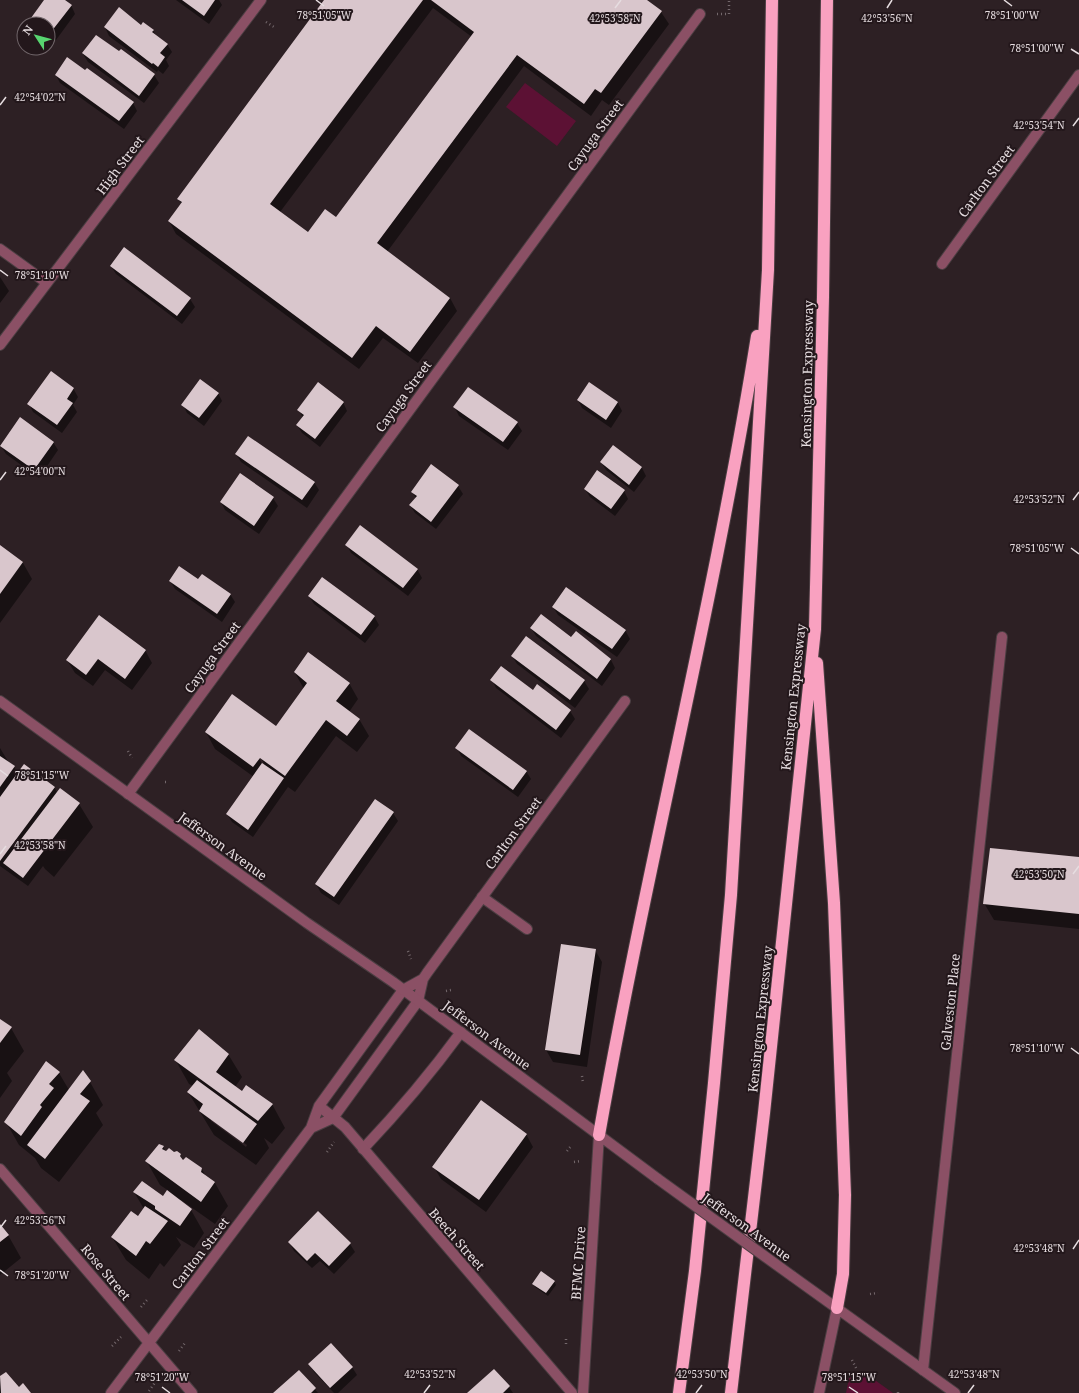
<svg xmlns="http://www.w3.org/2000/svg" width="1079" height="1393" font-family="'Noto Serif',serif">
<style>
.green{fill:#5c1134}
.shadow{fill:#0007;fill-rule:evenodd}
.building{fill:#d9c6cc}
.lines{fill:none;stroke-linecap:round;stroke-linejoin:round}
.service-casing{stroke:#4b3e42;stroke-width:12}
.minor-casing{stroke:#4b3e42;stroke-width:12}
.tertiary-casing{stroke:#4b3e42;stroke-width:12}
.motorway-casing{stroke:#4b3e42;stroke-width:14}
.path{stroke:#74686c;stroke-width:2.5;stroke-dasharray:1 3;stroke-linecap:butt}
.service{stroke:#8b5065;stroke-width:10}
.minor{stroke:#8b5065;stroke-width:10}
.tertiary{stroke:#8b5065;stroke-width:10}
.motorway{stroke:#f9a1c0;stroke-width:12}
.tertiary-bridge-casing{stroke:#4b3e42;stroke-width:12;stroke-linecap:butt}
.tertiary-bridge{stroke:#8b5065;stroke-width:10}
.ticks{fill:none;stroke:#e6dde0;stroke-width:1.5}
.labels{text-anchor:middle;stroke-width:4;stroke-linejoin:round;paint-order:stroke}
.street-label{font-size:13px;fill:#e6dde0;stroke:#23171b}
.ticks-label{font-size:10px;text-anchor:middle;fill:#e6dde0;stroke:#23171b;stroke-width:4;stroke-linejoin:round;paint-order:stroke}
</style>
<rect width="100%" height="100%" fill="#2d2024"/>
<!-- green -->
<path class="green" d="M525,83l51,38 -19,25 -51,-39z
M865,1373l28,20h-47l3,-15z"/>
<!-- shadow -->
<path class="shadow" d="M45,0h18l8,5 4,9 -19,26 -8,-6v-10h-12l-3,-6z
M176,0h43l3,5 -13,19z
M325,0h321l15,12 8,12 -60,81 -7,-5 -11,16 -67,-50 -137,186 63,46 7,13 -39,52 -35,-25 -24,31 -183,-135 -7,-13 13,-17 -4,-5zM433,8l39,29 -136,182 -28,15 -28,-22z
M142,26l11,4 3,6 11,8 5,8 -6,8 3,6 -6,8 -5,-4 -1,2 -48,-36 -4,-9z
M121,50l33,25 5,8 -15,20 -56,-41 -5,-8 36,-1z
M56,75l77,28 4,8 -13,18 -64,-46z
M111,266l79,33 5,8 -13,17 -66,-50z
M0,277l9,14 -9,12z
M589,383l29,20 4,8 -11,17 -29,-20 -4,-8z
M73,388l5,9 -5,8 4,7 -15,21 -29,-21 -4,-8z
M218,393l4,8 -18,25 -17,-13 -4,-8z
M343,402l4,9 -27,36 -18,-14 -5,-8 6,-7 -4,-8z
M455,408l62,15 5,8 -14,19 -49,-34z
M53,442l5,8 -19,28 -33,-24 -5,-8z
M613,446l29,22 4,8 -12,16 -28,-22 -5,-8z
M236,454l78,28 5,8 -12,18 -66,-46z
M240,474l33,24 5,8 -19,28 -34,-24 -4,-8z
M458,486l5,8 -27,35 -21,-16 -5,-8 6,-7 -4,-6z
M585,489l39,2 4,8 -13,17 -25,-19z
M347,545l70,24 5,9 -14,18 -57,-43z
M0,546l23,17 9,16 -32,44z
M170,581h29l31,13 5,8 -13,20 -47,-33z
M309,596l65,20 5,9 -14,18 -51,-39z
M553,607l72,23 5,9 -13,18 -59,-42z
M531,628l41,11 4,-6 35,27 4,8 -13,18 -66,-50z
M526,637l58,44 5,8 -14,19 -58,-44 -5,-8z
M145,650l7,13 -20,27 -27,-20 -12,16 -18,-13 -8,-13z
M295,673l54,10 9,16 -9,13 10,7 10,17 -12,16 -21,-16 -41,56 -7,-5 -35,50 -21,-15 -5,-8 27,-37 -39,-28 -9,-17 70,-5 28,-38zM258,753l7,12 -3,-1 -5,-10z
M492,680l41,12 4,-6 33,25 5,8 -14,19 -65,-50z
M0,748l9,15 5,4 4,7 36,13 3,5 22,12 14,23 -39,50 -9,-8 -2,-3 -15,20 -28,-20z
M457,748l69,23 5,8 -13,18 -57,-41z
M393,813l5,8 -59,84 -18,-12 -5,-9z
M1079,858v71l-85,-9 -10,-17z
M595,950l7,12 -15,105 -34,-5 -7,-12z
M0,1020l11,8 13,23 -17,22 5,8 -12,17z
M228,1054l14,23 -7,10 7,5 30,12 13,24 -13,16 -8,-6 5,10 -13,17 -42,-30 -26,-43 5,-6 -4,-2 -13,-23zM211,1119l36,26 -1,2 -35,-26z
M47,1063l12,10 10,17 21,-8 13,23 -7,8 7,12 -44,57 -18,-14 -6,-10 -16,-13 -13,-23z
M526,1134l7,13 -47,65 -45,-33 -7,-12z
M163,1147l3,5 14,3 4,6 18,8 4,8 9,6 13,23 -13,18 -34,-24 -1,1 11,9 13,23 -10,15 -18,-11 5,8 -17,22 -4,-4 -11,16 -23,-19 -14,-23 26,-20 6,-8 -10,-17 29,5 6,-6 -9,-6 -13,-23z
M0,1226l8,9 13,23 -21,17z
M289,1242l61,2 5,8 -21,22 -14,-13 -8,7 -18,-17z
M554,1281l2,4 -8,11 -13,-9 -2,-3z
M309,1364l43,3 5,8 -19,18h-4l-20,-21z
M494,1370l15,17 4,6h-44z
M299,1371l19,22h-44z
M5,1373l14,15 11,5h-30v-16z"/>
<!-- building -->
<path class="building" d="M44,0h21l7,5 -21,27 -3,-2v-6h-8l-9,-6z
M182,0h33l-11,16z
M324,0h99l-153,204 38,28 17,-23 11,8 138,-185 -43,-32h216l15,11 -61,82 -6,-4 -11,15 -67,-49 -140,188 73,55 -40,54 -34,-26 -24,32 -184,-137 14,-19 -5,-3z
M119,7l22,18 2,-3 11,8 -2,2 16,12 -8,9 5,4 -7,10 -5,-4 -1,1 -48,-37z
M96,35l23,16 2,-2 34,25 -16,22 -57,-43z
M67,57l18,13 2,-2 47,34 -15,19 -64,-46z
M124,247l67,51 -14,18 -67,-50z
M51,371l23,17 -7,11 6,4 -16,22 -30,-21z
M200,379l19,14 -20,25 -18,-13z
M318,382l26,20 -29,37 -19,-14 8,-10 -7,-5z
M589,382l29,20 -12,18 -29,-20z
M468,387l50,35 -15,20 -50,-35z
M20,417l34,25 -20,28 -34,-24z
M248,436l67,46 -13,18 -67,-46z
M613,445l29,22 -13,18 -29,-23z
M431,464l28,21 -28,37 -22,-17 8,-9 -6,-4z
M597,470l28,20 -14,19 -27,-20z
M240,473l34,24 -20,29 -34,-24z
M360,525l58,44 -15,19 -58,-43z
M0,545l23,17 -23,32z
M179,566l19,13 4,-5 29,20 -14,20 -48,-33z
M322,577l53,39 -14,19 -53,-39z
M566,587l60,43 -14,19 -60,-42z
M541,614l30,23 5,-6 35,28 -14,20 -67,-51z
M99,615l47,35 -21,29 -27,-20 -12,16 -20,-15z
M526,636l59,44 -15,20 -59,-44z
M308,652l42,31 -14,18 24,18 -13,17 -21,-16 -41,56 -25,-18 -7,9 -48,-35 27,-38 44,32 31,-43 -13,-11z
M501,666l32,24 4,-6 34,26 -15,20 -66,-50z
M469,729l58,42 -14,19 -58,-42z
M0,756l15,10 -15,21z
M262,763l22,15 -36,52 -22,-16z
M24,764l31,23 -55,74v-64z
M60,788l20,15 -57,75 -20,-15z
M375,799l19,13 -60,85 -19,-13z
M990,848l89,9v57l-96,-10z
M561,944l35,5 -16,106 -35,-5z
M0,1019l12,8 -12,16z
M199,1029l30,25 -13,18 26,19 4,-6 27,19 -15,17 -84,-61z
M46,1061l14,11 -11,12 5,4 -14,17 2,2 -21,29 -17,-14z
M83,1070l8,11 -11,13 10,7 -45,58 -18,-14z
M197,1080l60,44 -14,19 -44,-32 4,-7 -16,-12z
M481,1100l46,34 -48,66 -47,-33z
M159,1144l5,2 -2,3 4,2 3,-3 5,4 3,-1 4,3 -1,2 3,4 3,-3 16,11 -1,4 14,10 -14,20 -56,-41z
M142,1181l21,15 4,-6 25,19 -12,17 -25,-17v-3l-22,-14z
M145,1206l23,15 -18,23 -4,-3 -10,15 -25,-19 20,-26 7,5z
M318,1211l33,32 -22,23 -14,-13 -8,8 -19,-19z
M0,1224l9,11 -9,7z
M541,1271l14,10 -9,12 -14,-9z
M331,1343l22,24 -23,21 -22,-24z
M494,1369l16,17 -7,7h-36z
M299,1370l17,18 -5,5h-38z
M6,1372l13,15 4,-4 8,10h-30l-1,-17z"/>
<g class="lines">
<defs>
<path id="service" d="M482,897l45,32
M363,1149c35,-37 68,-76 98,-117
M923,1370l79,-733"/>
<path id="minor" d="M0,249l47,34
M942,264l137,-189
M0,345l261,-345
M128,794l572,-780
M319,1106l26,21 227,266
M311,1128l22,-10 85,-117 5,-22 4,-6 198,-272
M0,1169l192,224
M111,1393l200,-265 8,-22 84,-116 20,-11"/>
<path id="tertiary" d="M0,701l307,222 86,59 265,197
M792,1276l163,117
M583,1393l16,-258
M819,1393l18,-85"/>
<path id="motorway" d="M817,663l17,240 11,292 -2,79 -6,34
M599,1135c47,-267 115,-531 158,-799
M679,1393l16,-122 19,-188 17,-188 37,-625 4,-270
M731,1393l33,-280 51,-484 8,-332 4,-297"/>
</defs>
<!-- service casing -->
<use href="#service" class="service-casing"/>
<!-- minor casing -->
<use href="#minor" class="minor-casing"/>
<!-- tertiary casing -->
<use href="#tertiary" class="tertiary-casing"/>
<!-- motorway casing -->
<use href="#motorway" class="motorway-casing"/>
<!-- path -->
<path class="path" d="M717,14h12v-14
M266,22l8,5
M128,751l4,7
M165,782h3
M408,951l3,8
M446,991l5,-1
M582,1076l1,7
M567,1151l4,-5
M327,1152l7,-10
M574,1162l7,-1
M870,1294l8,-1
M141,1307l6,-7
M566,1339v7
M112,1346l9,-9
M179,1351l6,-8
M852,1360l5,10
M149,1391l7,-10
M898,1392v1"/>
<!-- service -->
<use href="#service" class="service"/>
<!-- minor -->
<use href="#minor" class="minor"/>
<!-- tertiary -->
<use href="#tertiary" class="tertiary"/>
<!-- motorway -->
<use href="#motorway" class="motorway"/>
<defs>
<path id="tertiary-bridge" d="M658,1179l134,97"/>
</defs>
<!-- tertiary-bridge casing -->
<use href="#tertiary-bridge" class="tertiary-bridge-casing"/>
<!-- tertiary-bridge -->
<use href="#tertiary-bridge" class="tertiary-bridge"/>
</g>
<!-- ticks -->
<path class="ticks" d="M316,0l8,6M1004,0l8,6M615,8l6,-8M887,8l5,-8M1071,49l8,5M0,105l6,-8M1073,126l6,-8M0,270l8,6M0,480l6,-8M1073,500l6,-8M1071,548l8,6M0,770l8,6M0,854l6,-8M1073,874l6,-8M1071,1048l8,6M0,1228l6,-8M1073,1249l6,-9M0,1270l8,6M162,1387l8,6M849,1387l9,6M424,1393l6,-8M696,1393l6,-8M968,1393l6,-8"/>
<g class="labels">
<!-- street labels -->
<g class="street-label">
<text transform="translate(595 135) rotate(-54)" y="5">Cayuga Street</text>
<text transform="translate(120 165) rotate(-53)" y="5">High Street</text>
<text transform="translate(986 181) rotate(-54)" y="5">Carlton Street</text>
<text transform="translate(807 374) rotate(-89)" y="5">Kensington Expressway</text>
<text transform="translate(403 396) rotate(-54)" y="5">Cayuga Street</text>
<text transform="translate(212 657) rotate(-54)" y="5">Cayuga Street</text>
<text transform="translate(793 697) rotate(-84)" y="5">Kensington Expressway</text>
<text transform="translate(513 833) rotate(-54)" y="5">Carlton Street</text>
<text transform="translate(223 846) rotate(36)" y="5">Jefferson Avenue</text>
<text transform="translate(950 1002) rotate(-84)" y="5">Galveston Place</text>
<text transform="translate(760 1019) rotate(-84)" y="5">Kensington Expressway</text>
<text transform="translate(487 1035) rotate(37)" y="5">Jefferson Avenue</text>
<text transform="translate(747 1227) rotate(36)" y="5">Jefferson Avenue</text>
<text transform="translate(457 1239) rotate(49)" y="5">Beech Street</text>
<text transform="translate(200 1253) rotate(-53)" y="5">Carlton Street</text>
<text transform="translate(578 1263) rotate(-86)" y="5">BFMC Drive</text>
<text transform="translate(106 1272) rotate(50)" y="5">Rose Street</text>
</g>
</g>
<g class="ticks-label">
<text x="324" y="19">78°51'05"W</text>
<text x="1012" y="19">78°51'00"W</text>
<text x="615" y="22">42°53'58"N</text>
<text x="887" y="22">42°53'56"N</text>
<text x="1037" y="52">78°51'00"W</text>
<text x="40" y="101">42°54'02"N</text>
<text x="1039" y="129">42°53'54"N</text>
<text x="42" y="279">78°51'10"W</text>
<text x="40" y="475">42°54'00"N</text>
<text x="1039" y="503">42°53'52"N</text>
<text x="1037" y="552">78°51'05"W</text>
<text x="42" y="779">78°51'15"W</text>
<text x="40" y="849">42°53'58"N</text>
<text x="1039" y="878">42°53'50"N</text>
<text x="1037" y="1052">78°51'10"W</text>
<text x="40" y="1224">42°53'56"N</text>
<text x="1039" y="1252">42°53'48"N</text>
<text x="42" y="1279">78°51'20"W</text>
<text x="430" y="1378">42°53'52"N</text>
<text x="702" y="1378">42°53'50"N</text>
<text x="974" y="1378">42°53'48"N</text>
<text x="162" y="1381">78°51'20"W</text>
<text x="849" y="1381">78°51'15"W</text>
</g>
<!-- north arrow -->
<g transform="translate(36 36) rotate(306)"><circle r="19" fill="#23171b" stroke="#71666a"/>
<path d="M0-3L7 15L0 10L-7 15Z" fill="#58d570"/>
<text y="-6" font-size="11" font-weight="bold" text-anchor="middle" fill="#e6dde0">N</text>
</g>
</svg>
